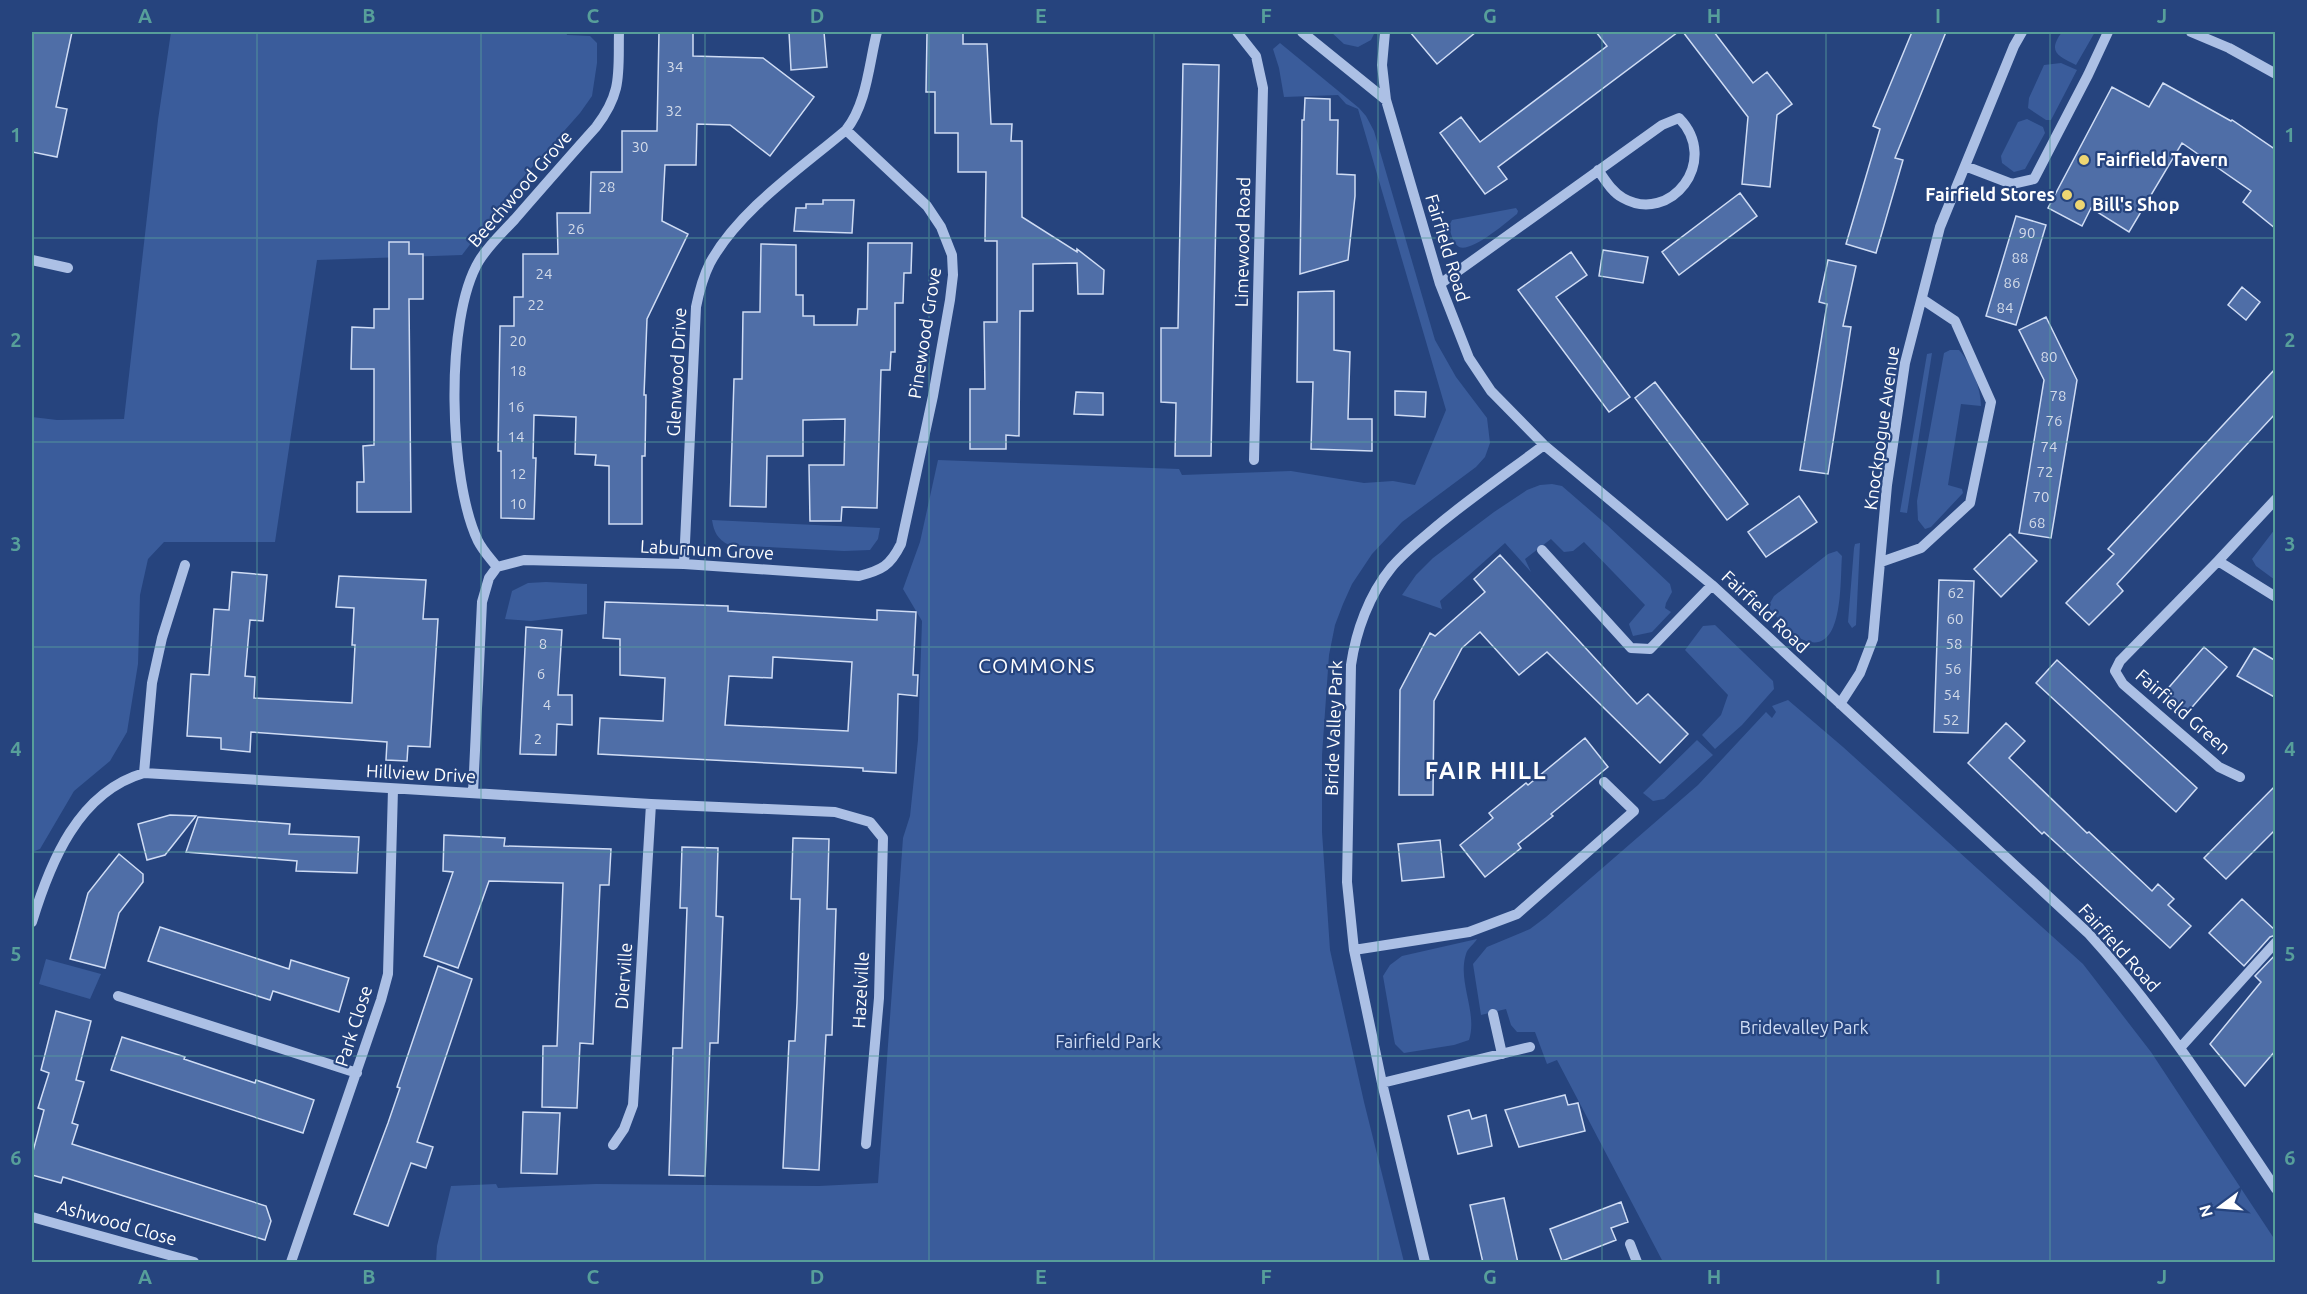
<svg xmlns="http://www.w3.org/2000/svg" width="2307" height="1294" font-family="Ubuntu,sans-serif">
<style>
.green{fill:#3a5c9b}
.building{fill:#4f6ea7;stroke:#cfdcf4;stroke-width:1.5;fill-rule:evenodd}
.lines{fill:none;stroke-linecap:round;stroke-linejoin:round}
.minor{stroke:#acc0e5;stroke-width:10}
.grid{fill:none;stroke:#579f9a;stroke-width:1.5;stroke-opacity:0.55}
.poi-dot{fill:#eed672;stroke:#26447e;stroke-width:2}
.labels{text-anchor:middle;stroke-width:4.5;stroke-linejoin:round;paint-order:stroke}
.number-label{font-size:15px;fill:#d3dbe9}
.poi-label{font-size:18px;font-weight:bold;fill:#fff;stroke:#26447e;text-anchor:start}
.street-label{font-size:18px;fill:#fff;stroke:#26447e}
.park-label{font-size:18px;fill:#cfdcf4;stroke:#26447e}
.quarter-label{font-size:21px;letter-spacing:1.5px;fill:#fff;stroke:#26447e}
.district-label{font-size:24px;font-weight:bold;letter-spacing:1.5px;fill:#fff;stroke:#26447e}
.neatline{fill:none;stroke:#579f9a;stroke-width:2}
.grid-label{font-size:20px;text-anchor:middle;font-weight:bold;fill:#579f9a}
</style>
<rect width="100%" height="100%" fill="#26447e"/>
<!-- green -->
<path class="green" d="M171,32h395l1,3 23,1 7,7v20l-5,33 -12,17 -70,79 -48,63 -145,5 -42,282h-111l-16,17 -8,36 -2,69 -11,68 -17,29 -36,30 -34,58 -8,3v-435l25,3 67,-1 34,-299z
M1331,32h44l-4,8 -13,7 -14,-3z
M2062,32h33l-19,33c-18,-9 -29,-13 -14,-33z
M1280,43l79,65 7,8 8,15 61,209 21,37 31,41 3,25 -5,14 -9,10 -74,55 -30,32 -20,30 -9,20 -8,21 -6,30 -7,100v77l8,118 34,152 40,160h-968l1,-16 14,-60 45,-2 2,4 98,-4 223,2 59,-3 25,-345 7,-22 8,-76 4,-119 -19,-32 17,-47 18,-82 241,9 3,6 109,-4 73,12 29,-2 22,4 31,-75 -88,-301 -12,-5 -8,-9 -54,2 -5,-29 -6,-19z
M2061,63l16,7 -26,50h-5l-18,-12 1,-10 15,-33z
M2027,119l16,8 2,6 -20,36 -11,3 -12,-9 -1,-7 17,-34z
M1516,208l2,3 -1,3c-10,8 -46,39 -58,33 -7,-5 -8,-14 -10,-21l3,-6z
M1950,350h9c12,13 22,38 22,56l-20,-2 -13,81 14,4 1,4 -32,34 -6,2 -7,-9 -1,-19 27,-148z
M1932,353l-25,160 -7,-1 27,-158z
M1552,484l10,2 45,39 63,59 2,8 -6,11 -1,5 6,4 -19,20 -19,4 -4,-12 16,-19 -61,-63 -11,9 -9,1 -13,-13 -26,20 6,13 -26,-29 -65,58 2,8 -40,-14 14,-20 17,-17 61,-46 33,-22 13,-5z
M712,520l168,8 -2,11 -8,11 -26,1 -115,-6c-12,-6 -15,-13 -17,-25z
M2275,529v51l-19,-14 -4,-7z
M1860,543l-4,82 -4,3 -4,-6 6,-74 1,-4z
M1837,551l5,5c-2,22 2,93 -32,86 -15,-2 -29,-22 -40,-32v-7l4,-7 54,-42z
M546,582l41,2v30l-56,7 -26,-2 7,-28 16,-8z
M1715,625l58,56 1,8 -32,36 -27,24 -13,-14 19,-20 7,-20 -43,-45 18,-24z
M1788,700l55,47 240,217 68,88 124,188v22h-612l-106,-202 -10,4 -12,-32h-18l-6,-7 -5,-16 -25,6 -8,-51 14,-17 43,-18 16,-12 152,-132 68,-73 6,6 4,-6 -4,-6z
M1697,740l16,15 -49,44 -11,2 -10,-8z
M1477,939c-3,5 -10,10 -11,15 -9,28 12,58 3,86l-15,5 -50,8 -9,-9 -1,-5 -11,-63 7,-11 12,-9z
M46,959l55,15 -11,25 -51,-15z"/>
<!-- building -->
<path class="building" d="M32,32h40l-16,75 11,2 -10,48 -25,-5z
M659,32h34v24l70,2 51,39 -44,59 -40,-31 -33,-1 -1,41h-31l-3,56 26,13 -41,85 -3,76h2l-1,61h-3v68h-33v-58l-14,-1 1,-10 -21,-1 1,-37 -42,-2 -1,43h3l-2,61 -33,-1v-67h-3l2,-125h14v-29h9v-43h35l-1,-41h33l1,-41h31v-41h35z
M789,32h35l3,35 -36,3z
M1410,32h66l-39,32z
M1596,32h82l-180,135 9,12 -22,15 -45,-61 21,-16 19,25 127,-96z
M1683,32h31l39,51 14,-11 25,32 -15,11 -7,72 -28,-3 6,-67z
M1912,32h34l-51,126 8,2 -27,93 -30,-9 34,-115 -7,-3z
M927,33h36v11h24l4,80h21l-1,17h11v76l55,35v-3l27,21 -1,24h-25l-1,-31 -44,1v47h-13l-1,125 -13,-1v14h-36v-60h15l-1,-67h13v-81h-12l1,-69h-28v-39h-23v-41h-9z
M1183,64l36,1 -8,391h-36l1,-53 -15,-1v-74h17z
M2163,83l68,38 1,-1 44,30v79l-33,-27 8,-11 -69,-48 -53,89 -38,-24 -9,18 -34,-18 64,-121 37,20z
M1305,98l25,1v21h8l-1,54 18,1v21l-7,64 -48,14 2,-154h2z
M1740,193l17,23 -78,59 -17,-23z
M823,200h31l-2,33 -58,-2 2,-23h10v-4h17z
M2016,216l30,9 -30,100 -30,-9z
M389,242h20v12h14v45h-14l2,213h-54v-30h7l-1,-36 11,-1v-76h-23l1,-42 22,1v-19h15z
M868,243h44l-1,30h-7l-1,30h-8v49h-4l-1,18h-9l-4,138 -35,-1 -1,14h-31l-1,-56h35l1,-46 -42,1v36h-36l-1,51 -36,-1 4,-127h8l1,-67h17l1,-68 35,1v50h7v21h11v9h43l1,-16h9z
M1603,250l45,7 -5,26 -44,-7z
M1571,252l16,23 -31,22 74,100 -21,15 -91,-122z
M1828,260l28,6 -13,60 8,1 -23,147 -28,-4 27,-166 -8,-2z
M2242,287l18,15 -14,18 -18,-15z
M1334,291v59l16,2 -2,67h24v32l-61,-2 2,-67h-16l1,-90z
M2046,317l31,63 -26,158 -32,-5 25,-153 -25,-50z
M2276,368v45l-159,171 6,7 -34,34 -23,-22 48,-49 -6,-5z
M1655,382l93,122 -21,16 -92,-122z
M1395,391l31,1 -1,25 -30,-2z
M1076,392l27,1v22l-29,-1z
M1799,496l18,26 -51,35 -18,-25z
M2010,534l27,27 -36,36 -27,-28z
M1500,555l137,149 11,-10 40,40 -28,29 -113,-111 -28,23 -39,-43 -18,16 -28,53 -1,94h-34l1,-105 30,-57 5,3 50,-44 -11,-13z
M232,572l35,3 -4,46 -13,-1 -5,56 10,1 -1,21 98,5 3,-58h-3l2,-37 -18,-1 3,-31 87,4 -3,39h15l-8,128 -22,-1 -1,15 -21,-1 1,-18 -136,-10 -1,20 -29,-3v-11l-34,-2 4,-62 18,1 5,-66 15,1z
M1939,580l35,1 -6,152 -34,-1z
M605,602l123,4v5l149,9v-10l39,2 -3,63h5l-1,21 -19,-2 -2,79 -33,-2v-3l-265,-14 2,-36 63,3 2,-43 -45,-3v-36l-17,-1zM773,657l79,5 -4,69 -123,-6 4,-49 43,2z
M526,627l36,3 -4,65h14v30l-15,-1 -1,31 -36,-1z
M2204,647l23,20 -40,46 -23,-20z
M2254,648l22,13v37l-39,-22z
M2057,660l140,128 -21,24 -140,-129z
M2006,723l19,18 -16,17 78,75 2,-1 63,59 6,-7 16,15 -6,6 23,21 -21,22 -126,-116 -2,2 -74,-71z
M1585,738l23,29 -57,47 2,2 -35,28 3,4 -36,29 -25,-32 33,-27 -4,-5 37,-30 2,2z
M2276,785v44l-50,50 -22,-21z
M170,815l26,1 -31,39 -18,5 -9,-36z
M198,817l92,7 -1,10 70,3 -2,36 -61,-2 1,-10 -111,-9z
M444,835l61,3 -1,8 107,3 -2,36h-9l-7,159 -13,-1 -3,65 -35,-1 1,-61h14l6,-163 -74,-2 -31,87 -34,-12 29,-84 -10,-1z
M793,838l36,1 -2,70h9l-4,126h-6l-7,135 -36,-2 6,-127h6l2,-38 3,-104h-9z
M1440,840l4,37 -42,4 -4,-37z
M682,847l36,1 -2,68 7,1 -5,126h-8l-5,133 -36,-1 4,-127h9l5,-140h-7z
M119,854l24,20v8l-24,31 -14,55 -35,-9 18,-66z
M2242,899l34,32v4l-6,2 -26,29 -35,-33z
M160,927l129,42 2,-9 58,18 -10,34 -66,-21 -3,9 -122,-39z
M2276,954v96l-31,36 -35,-42 51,-62 -6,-6z
M438,966l34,13 -55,163 16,5 -7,21 -15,-5 -23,63 -34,-12 34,-91 12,-35 -3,-1z
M56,1011l35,10 -15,59 8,2 -12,41 6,2 -6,19 194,62 5,15 -6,19 -202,-63 -2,6 -29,-8v-20l12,-45 -6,-2 11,-35 -8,-3z
M122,1037l63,20 -1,2 71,24 1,-3 58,20 -11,33 -192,-63z
M1565,1095l3,10 10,-2 7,28 -66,16 -14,-37z
M1469,1110l3,9 14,-4 6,31 -34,8 -10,-38z
M523,1112l37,1 -3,61 -36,-1z
M1504,1198l14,65h-35l-13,-58z
M1621,1202l7,20 -17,6 5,12 -54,21 -12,-32z"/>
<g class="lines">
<!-- minor -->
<path class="minor" d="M1237,32l19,24 7,32 -9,372
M1302,32l84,68 54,184 29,74 22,33 53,54 168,140 376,348c71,78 129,168 188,256
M1385,32l-3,33 4,35
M2191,32l38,16 47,26
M1965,166l47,18 22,-5 54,-104 20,-43
M32,260l36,8
M1440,284l222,-159 17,-7c42,43 -9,107 -56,80 -11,-6 -18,-18 -25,-28
M1542,550l89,98 19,1 62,-64
M2218,561l58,-62
M1881,562l40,-14 49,-45 21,-101 -36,-81 -33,-22
M684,564l12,-257c3,-15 7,-30 14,-44 29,-53 90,-94 136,-133 21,-26 23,-67 31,-98
M497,567l27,-7 160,4 175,12c23,-6 31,-10 42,-32l32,-148 17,-96 3,-25 -1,-20 -11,-28 -14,-21 -81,-76
M497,567c-6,-8 -14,-16 -19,-26 -29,-60 -34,-222 1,-280 9,-15 24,-29 36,-42 27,-31 54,-62 81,-92 27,-35 22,-54 23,-95
M1840,704l20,-31 13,-34 14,-154 18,-122 35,-136 74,-181 8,-14
M144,773l8,-90 10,-45 23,-73
M2240,777l-21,-10 -96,-83 -8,-13 5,-10 98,-100 58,36
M473,793l9,-191 7,-24 8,-11
M32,922c18,-59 46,-130 112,-149l507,31 184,8 35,10 13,16 -4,160 -13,146
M1354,950l115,-18 48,-18 117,-103 -30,-29
M118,996l239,77
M1493,1014l9,40
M2180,1048l96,-106
M1382,1083l148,-36
M613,1145l11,-16 9,-24 18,-301
M32,1217l162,45
M1630,1244l7,18
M291,1262l90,-262 7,-26 5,-185
M1425,1262l-43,-179 -28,-133 -7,-68 4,-217c5,-34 18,-70 40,-97 13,-16 31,-29 47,-43 34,-28 70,-53 106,-80"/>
</g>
<!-- grid -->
<path class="grid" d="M257,32v1230M481,32v1230M705,32v1230M929,32v1230M1154,32v1230M1378,32v1230M1602,32v1230M1826,32v1230M2050,32v1230M32,238h2244M32,442h2244M32,647h2244M32,852h2244M32,1056h2244"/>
<!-- markers -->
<g class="poi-dot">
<circle cx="2084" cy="160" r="6"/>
<circle cx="2067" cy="195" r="6"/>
<circle cx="2080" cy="205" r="6"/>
</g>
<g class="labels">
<!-- number labels -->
<g class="number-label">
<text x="675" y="72">34</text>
<text x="674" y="116">32</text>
<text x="640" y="152">30</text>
<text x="607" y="192">28</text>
<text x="576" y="234">26</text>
<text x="2027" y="238">90</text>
<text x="2020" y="263">88</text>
<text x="544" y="279">24</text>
<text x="2012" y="288">86</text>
<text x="536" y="310">22</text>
<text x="2005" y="313">84</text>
<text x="518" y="346">20</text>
<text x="2049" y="362">80</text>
<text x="518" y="376">18</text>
<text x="2058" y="401">78</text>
<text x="516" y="412">16</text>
<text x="2054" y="426">76</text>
<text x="516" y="442">14</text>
<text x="2049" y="452">74</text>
<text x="2045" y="477">72</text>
<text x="518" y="479">12</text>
<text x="2041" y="502">70</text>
<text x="518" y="509">10</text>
<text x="2037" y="528">68</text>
<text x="1956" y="598">62</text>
<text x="1955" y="624">60</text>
<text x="543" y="649">8</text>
<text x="1954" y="649">58</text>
<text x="1953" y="674">56</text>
<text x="541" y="679">6</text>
<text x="1952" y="700">54</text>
<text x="547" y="710">4</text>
<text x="1951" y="725">52</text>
<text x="538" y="744">2</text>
</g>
<!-- poi labels -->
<g class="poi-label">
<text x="2096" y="166">Fairfield Tavern</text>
<text x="2055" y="201" text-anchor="end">Fairfield Stores</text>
<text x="2092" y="211">Bill's Shop</text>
</g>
<!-- street labels -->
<g class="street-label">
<text transform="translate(520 189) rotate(-49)" y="6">Beechwood Grove</text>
<text transform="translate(1243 242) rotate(-89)" y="6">Limewood Road</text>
<text transform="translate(1447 248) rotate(73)" y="6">Fairfield Road</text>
<text transform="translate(925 333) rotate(-81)" y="6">Pinewood Grove</text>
<text transform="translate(677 372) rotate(-87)" y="6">Glenwood Drive</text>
<text transform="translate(1882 428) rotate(-82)" y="6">Knockpogue Avenue</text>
<text transform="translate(707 550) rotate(3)" y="6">Laburnum Grove</text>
<text transform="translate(1765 612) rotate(43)" y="6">Fairfield Road</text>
<text transform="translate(2183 712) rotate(41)" y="6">Fairfield Green</text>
<text transform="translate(1334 728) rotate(-88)" y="6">Bride Valley Park</text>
<text transform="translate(421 774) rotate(3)" y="6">Hillview Drive</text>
<text transform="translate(2119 948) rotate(48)" y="6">Fairfield Road</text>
<text transform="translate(624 976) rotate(-86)" y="6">Dierville</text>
<text transform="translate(861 990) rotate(-87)" y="6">Hazelville</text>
<text transform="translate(354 1026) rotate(-72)" y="6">Park Close</text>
<text transform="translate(117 1223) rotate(16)" y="6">Ashwood Close</text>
</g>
<!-- park labels -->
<g class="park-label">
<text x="1804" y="1034">Bridevalley Park</text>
<text x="1108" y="1048">Fairfield Park</text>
</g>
<!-- quarter labels -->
<g class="quarter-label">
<text x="1037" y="673">COMMONS</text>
</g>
<!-- district labels -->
<g class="district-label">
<text x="1486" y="779">FAIR HILL</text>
</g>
</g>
<!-- border -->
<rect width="2307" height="1294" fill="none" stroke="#26447e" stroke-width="66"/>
<!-- north arrow -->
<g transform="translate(2220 1207) rotate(254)" stroke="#26447e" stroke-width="4.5" paint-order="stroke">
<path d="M0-4.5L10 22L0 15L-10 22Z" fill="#ffffff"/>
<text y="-9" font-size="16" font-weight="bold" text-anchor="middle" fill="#ffffff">N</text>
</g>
<rect x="33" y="33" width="2241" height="1228" class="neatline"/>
<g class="grid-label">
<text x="145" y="23">A</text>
<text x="369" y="23">B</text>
<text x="593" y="23">C</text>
<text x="817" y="23">D</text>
<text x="1041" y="23">E</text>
<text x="1266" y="23">F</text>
<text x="1490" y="23">G</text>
<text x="1714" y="23">H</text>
<text x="1938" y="23">I</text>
<text x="2162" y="23">J</text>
<text x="16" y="142">1</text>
<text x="2290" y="142">1</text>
<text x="16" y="347">2</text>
<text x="2290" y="347">2</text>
<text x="16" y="551">3</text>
<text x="2290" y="551">3</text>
<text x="16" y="756">4</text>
<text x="2290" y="756">4</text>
<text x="16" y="961">5</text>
<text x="2290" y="961">5</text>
<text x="16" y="1165">6</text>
<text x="2290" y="1165">6</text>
<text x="145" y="1284">A</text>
<text x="369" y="1284">B</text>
<text x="593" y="1284">C</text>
<text x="817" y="1284">D</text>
<text x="1041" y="1284">E</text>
<text x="1266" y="1284">F</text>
<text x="1490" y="1284">G</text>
<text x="1714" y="1284">H</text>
<text x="1938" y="1284">I</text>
<text x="2162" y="1284">J</text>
</g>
</svg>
